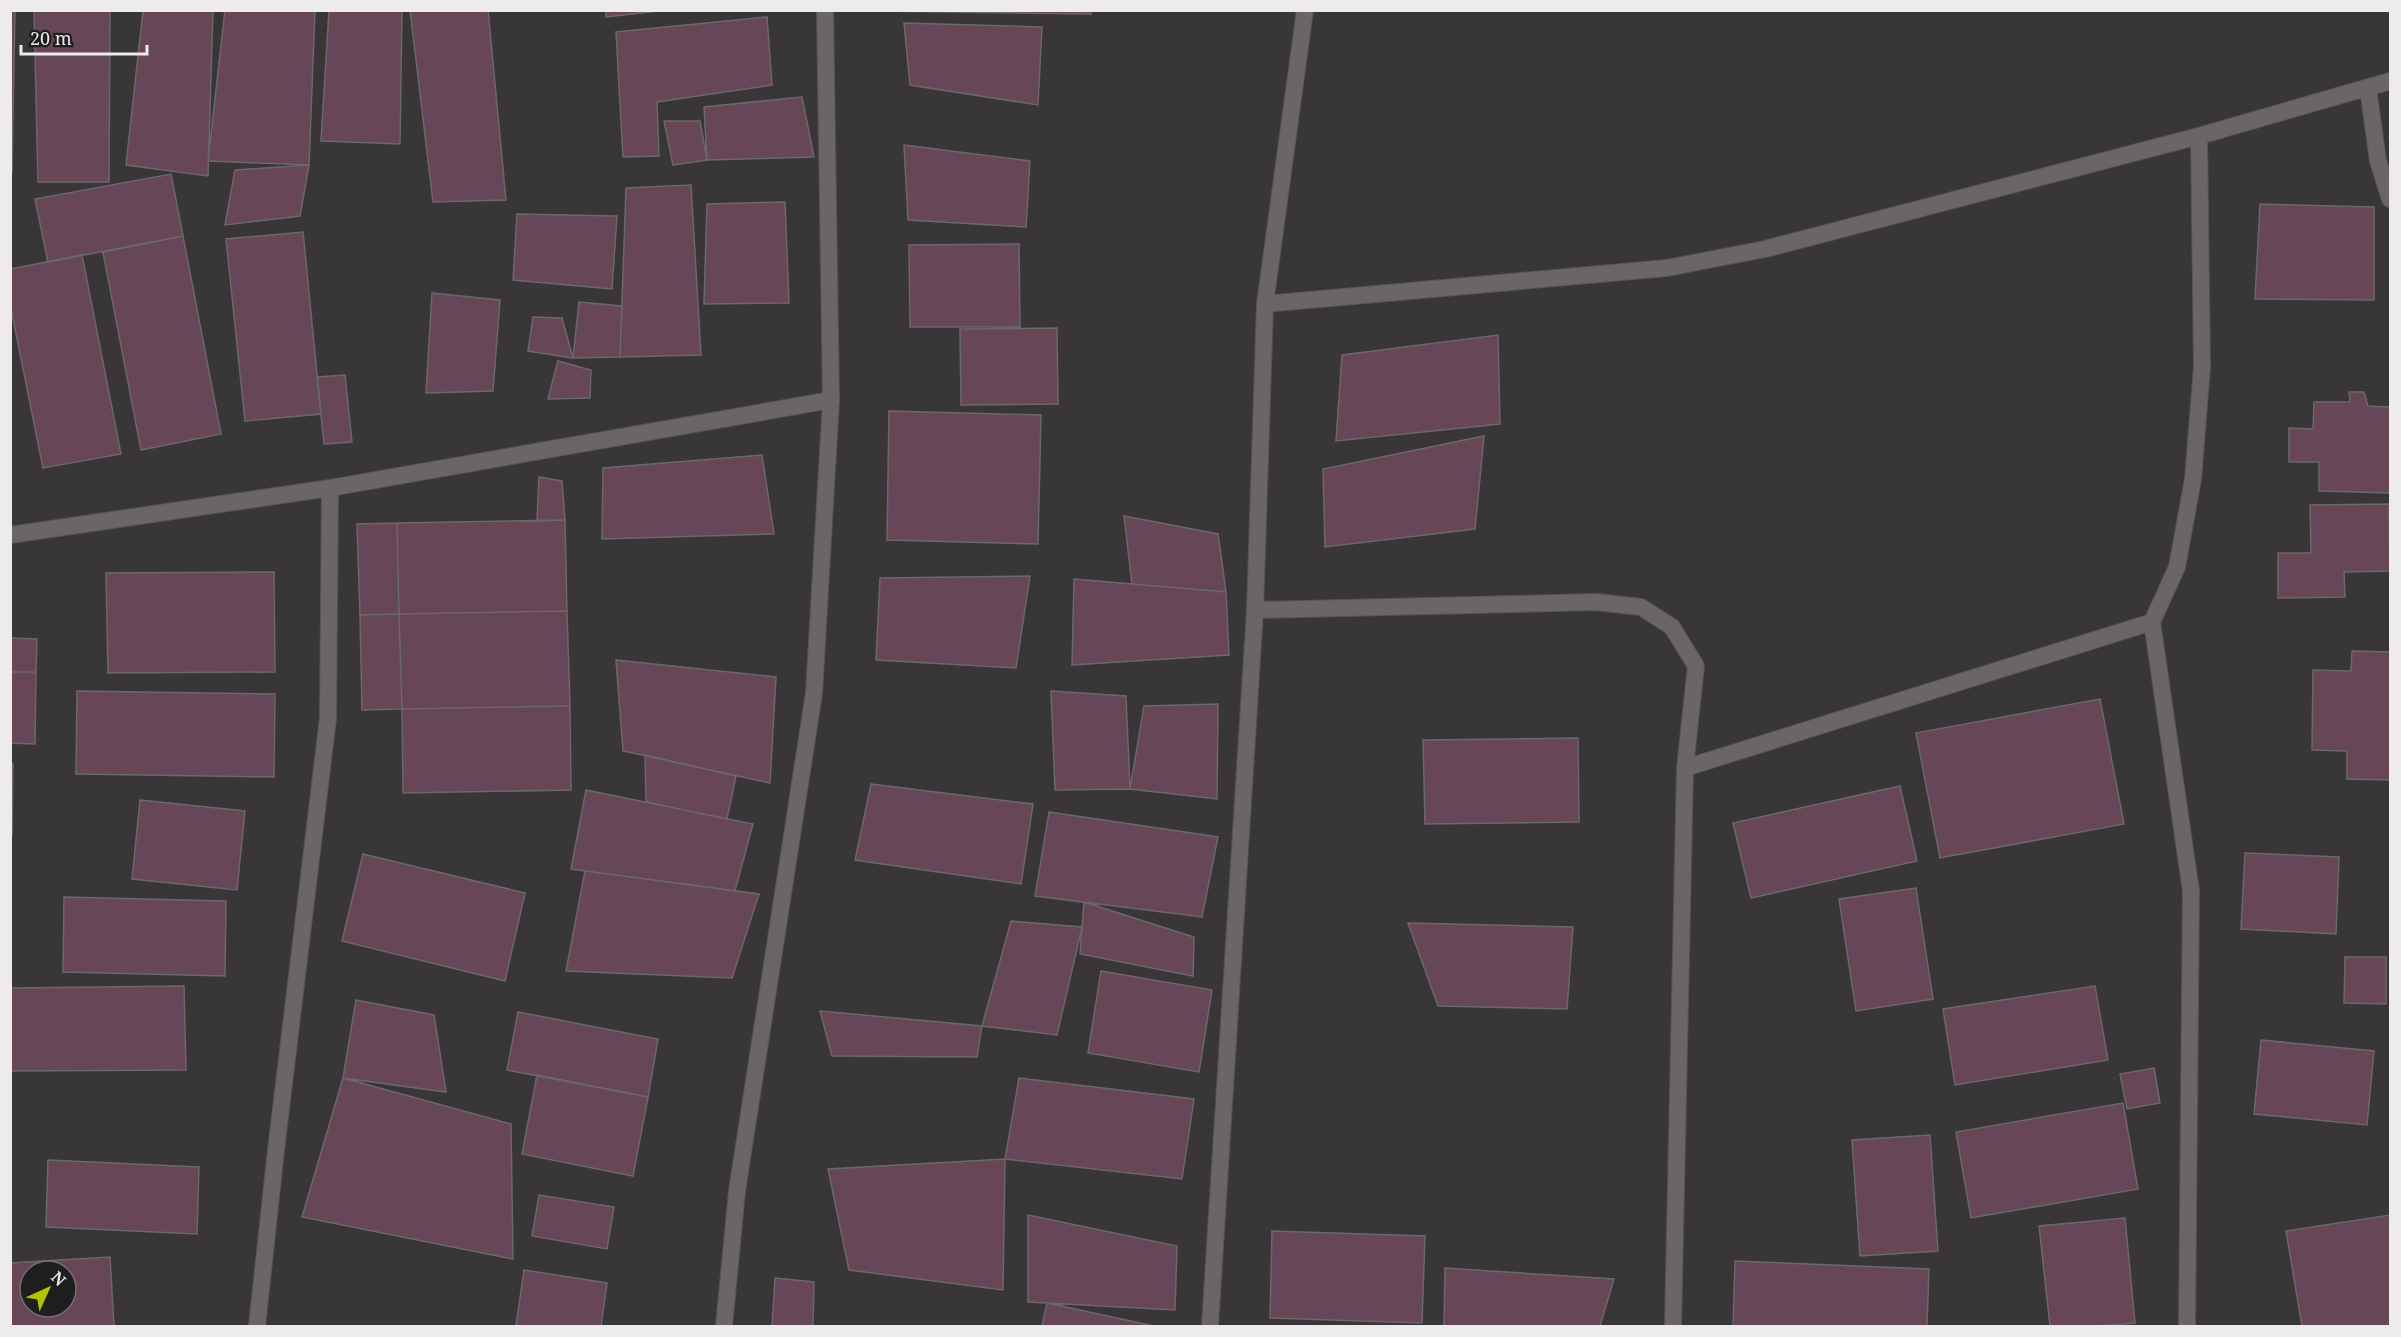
<svg xmlns="http://www.w3.org/2000/svg" width="2401" height="1337" font-family="'Noto Serif',serif">
<style>
.building{fill:#674657;stroke:#6c686a;stroke-width:1.5;fill-rule:evenodd}
.lines{fill:none;stroke-linecap:round;stroke-linejoin:round}
.minor-casing{stroke:#565354;stroke-width:18}
.minor{stroke:#6a6668;stroke-width:16}
</style>
<rect width="100%" height="100%" fill="#393637"/>
<!-- building -->
<path class="building" d="M10,10h5l-3,162 -2,-1z
M34,10h76l-1,172h-71z
M149,10h64l-5,166 -82,-11 17,-154z
M225,10h90l-6,155 -101,-4z
M329,10h73l-2,134 -79,-3z
M410,10h78l18,190 -73,2z
M606,10h61l-61,7z
M882,10h209v4l-209,-3z
M767,17l5,68 -115,17 2,54 -36,1 -7,-125z
M904,23l138,4 -4,78 -128,-20z
M802,97l12,60 -107,3 -3,-53z
M664,121h36l7,39 -34,5z
M904,145l126,16 -4,66 -118,-7z
M309,165l-9,51 -75,9 10,-55z
M171,174l12,62 -135,26 -13,-63z
M691,185l10,170 -81,2 6,-169z
M785,202l4,101 -85,1 3,-100z
M2260,204l114,3v93l-119,-1z
M517,214l100,2 -5,73 -99,-9z
M303,232l18,182 -76,7 -19,-182z
M183,236l38,198 -80,16 -38,-198z
M1019,244l1,83h-110l-1,-82z
M82,255l39,199 -78,14 -33,-164v-35z
M432,293l68,7 -7,91 -67,2z
M579,302l43,4 -2,51 -47,1z
M533,317l29,1 11,40 -45,-7z
M1057,328l1,76 -97,1 -1,-76z
M1498,335l2,89 -164,17 6,-86z
M558,361l33,9 -1,28 -42,1z
M345,375l7,67 -28,2 -7,-67z
M2349,392h15l4,14 22,1v86l-71,-2v-29h-30v-34l24,1 1,-27h36z
M889,411l152,4 -3,129 -151,-4z
M1484,436l-9,93 -150,18 -2,-78z
M762,455l12,79 -172,5 1,-71z
M539,477l23,4 3,39 -28,1z
M2389,504l1,67 -46,1 1,25 -67,1v-45h33l-1,-48z
M1124,516l94,18 8,58 -94,-8z
M565,520l2,91 -168,3 -2,-91z
M397,523l2,91 -39,1 -3,-91z
M274,572l1,100 -167,1 -2,-100z
M1030,576l-14,92 -140,-8 4,-82z
M1074,579l152,13 3,63 -157,10z
M567,611l3,95 -168,3 -3,-95z
M399,614l3,95 -40,1 -2,-95z
M10,638l27,1 -1,33h-26z
M2352,651l38,1v128l-43,-1v-28l-35,-1 1,-80 38,1z
M616,660l160,17 -6,106 -147,-32z
M10,672h26l-1,72 -25,-1z
M77,691l198,3 -1,83 -198,-3z
M1051,691l75,5 4,93 -75,1z
M2100,699l24,125 -184,34 -24,-125z
M1218,704l-1,95 -87,-10 14,-83z
M570,706l1,84 -168,3 -1,-84z
M1578,738l1,84 -154,2 -2,-84z
M645,755l91,21 -9,43 -81,-17z
M10,764h3l-1,71h-2z
M871,784l162,20 -12,80 -166,-24z
M1900,786l17,75 -166,37 -18,-75z
M586,790l167,34 -18,67 -164,-22z
M140,800l105,11 -8,79 -105,-11z
M1049,812l169,25 -16,80 -167,-21z
M2245,853l94,4 -3,77 -95,-5z
M363,854l162,39 -20,88 -163,-40z
M585,871l174,23 -27,84 -166,-7z
M1916,888l17,111 -77,12 -17,-112z
M64,897l162,4 -1,75 -162,-4z
M1084,902l110,35 -1,39 -113,-22z
M1011,921l71,6 -25,108 -75,-9z
M1408,923l165,4 -6,82 -129,-3z
M2345,957h41v47l-42,-1z
M1101,971l111,19 -13,82 -111,-19z
M184,986l2,84 -176,1v-83z
M2095,986l13,74 -153,25 -12,-76z
M356,1000l78,15 12,77 -103,-14z
M820,1011l162,15 -5,31 -145,-1z
M518,1012l140,27 -10,58 -141,-27z
M2261,1040l113,11 -7,74 -113,-11z
M2154,1068l6,35 -33,6 -7,-35z
M537,1075l111,22 -15,79 -111,-22z
M343,1078l168,46 2,135 -211,-42z
M1019,1078l175,21 -12,80 -177,-20z
M2123,1103l15,86 -167,29 -15,-86z
M1930,1135l8,116 -78,5 -8,-116z
M1005,1159l-2,131 -154,-20 -21,-101z
M48,1160l151,7 -2,67 -151,-7z
M539,1195l75,12 -7,42 -75,-13z
M1028,1215l149,31 -2,64 -147,-8z
M2390,1215v111h-88l-16,-95z
M2125,1218l10,105 -39,3h-46l-11,-100z
M1272,1231l153,5 -3,87 -152,-5z
M110,1257l4,69h-104v-63zM30,1271h36v36h-36z
M1735,1261l194,8 -2,57h-194z
M1445,1268l169,11 -14,47h-156z
M524,1270l83,13 -6,43h-85z
M775,1278l39,4 -1,44h-41z
M1047,1303l107,23h-112z"/>
<g class="lines">
<defs>
<path id="minor" d="M2368,88l10,73 12,38
M1265,304l402,-36 98,-19 434,-113 191,-55
M10,535l320,-47 501,-88
M1255,610l341,-8 45,5 31,20 24,39 -11,102 -12,558
M1685,768l467,-146
M257,1326l19,-176 52,-432 2,-230
M724,1326l13,-135 77,-498 17,-293 -6,-390
M1210,1326l45,-716 10,-306 40,-294
M2187,1326l4,-435 -39,-269 25,-55 16,-88 9,-112 -3,-231"/>
</defs>
<!-- minor casing -->
<use href="#minor" class="minor-casing"/>
<!-- minor -->
<use href="#minor" class="minor"/>
</g>
<!-- border -->
<rect width="2401" height="1337" fill="none" stroke="#eeebec" stroke-width="24"/>
<!-- north arrow -->
<g transform="translate(48 1289) rotate(45)"><circle r="28" fill="#1f1e1e" stroke="#727070" stroke-width="1.5"/>
<path d="M0-4.5L10 22L0 15L-10 22Z" fill="#b0c502"/>
<text y="-9" font-size="16" font-weight="bold" text-anchor="middle" fill="#eeebec">N</text>
</g>
<!-- scale -->
<path d="M21 45v9h126v-9" fill="none" stroke="#eeebec" stroke-width="3"/>
<text x="30" y="45" font-size="18" fill="#eeebec" stroke="#1f1e1e" stroke-width="4.5" paint-order="stroke">20 m</text>
</svg>
